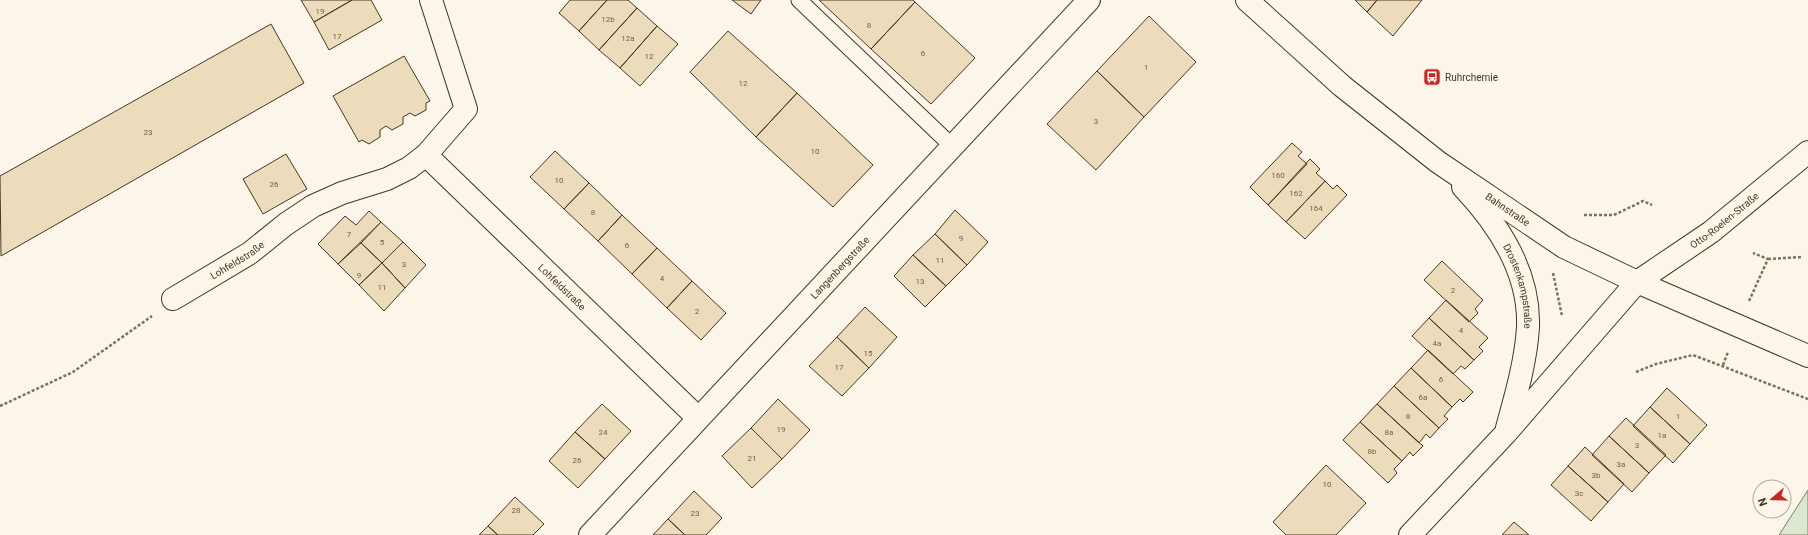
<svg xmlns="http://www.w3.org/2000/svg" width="1808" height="535" font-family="Roboto,sans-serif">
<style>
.green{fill:#dce7d0;stroke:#887966}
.building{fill:#ecdcbc;stroke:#4a3520}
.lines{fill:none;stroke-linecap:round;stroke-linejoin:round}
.lane-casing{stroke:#4a3520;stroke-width:17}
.street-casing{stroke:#4a3520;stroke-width:24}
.secondary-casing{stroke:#4a3520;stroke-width:24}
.path{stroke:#7f6f5c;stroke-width:2.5;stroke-dasharray:3 2;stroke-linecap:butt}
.lane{stroke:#fbf6e9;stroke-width:15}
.street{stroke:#fbf6e9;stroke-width:22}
.secondary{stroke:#fbf6e9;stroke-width:22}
.labels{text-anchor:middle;stroke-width:3;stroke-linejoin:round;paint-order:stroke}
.number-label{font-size:8px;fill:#725f47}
.poi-label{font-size:10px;fill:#4a3520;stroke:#fbf6e9;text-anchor:start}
.street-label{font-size:10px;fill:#4a3520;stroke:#fbf6e9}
</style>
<rect width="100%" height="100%" fill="#fbf6e9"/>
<!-- green -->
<path class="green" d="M1808,490v45h-29z"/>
<!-- building -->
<path class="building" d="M301,0h51l-38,22z
M352,0h19l11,20 -53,30 -15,-28z
M570,0h37l-28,31 -20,-18z
M607,0h21l9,8 -38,42 -20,-19z
M732,0h29l-10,14z
M819,0h94l2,2 -44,47z
M1355,0h22l-10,12z
M1377,0h45l-29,36 -26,-24z
M915,2l60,56 -44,46 -60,-55z
M637,8l20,18 -37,42 -21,-18z
M1149,16l47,46 -52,55 -47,-46z
M271,24l33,59 -303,173 -1,-80z
M657,26l21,18 -38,42 -20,-18z
M728,31l69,62 -41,44 -66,-65z
M404,56l26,45 -4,2v7l-11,6 -5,-3 -7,4v7l-11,6 -6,-4 -6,4v7l-11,7 -7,-4 -3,2 -26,-46z
M1097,71l47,46 -48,53 -49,-46z
M797,93l76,72 -40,42 -77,-70z
M1292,143l10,9 -4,4 9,8 -39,41 -18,-18z
M555,151l34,32 -25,26 -34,-32z
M286,154l21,35 -44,25 -20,-35z
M1310,159l10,10 -4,4 9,8 -39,41 -18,-17z
M1325,181l8,8 4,-4 10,10 -42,44 -19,-17z
M589,183l33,32 -24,26 -34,-32z
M955,210l33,32 -21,23 -32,-31z
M369,211l12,11 -43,42 -20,-20 27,-28 11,9z
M622,215l35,33 -25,26 -34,-33z
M381,222l22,20 -21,21 -21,-20z
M935,234l32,31 -21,21 -33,-31z
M403,242l23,23 -21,23 -23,-25z
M361,243l21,20 -23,22 -21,-21z
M657,248l35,33 -25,27 -35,-34z
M913,255l33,31 -21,21 -31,-31z
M1442,261l41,39 -8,9 3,4 -9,9 -45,-42z
M382,263l23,25 -21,23 -25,-26z
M692,281l34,32 -25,27 -34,-32z
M1446,300l42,38 -9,9 4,4 -9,9 -45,-42z
M865,307l32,30 -28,31 -32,-31z
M1429,318l45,42 -9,9 -4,-3 -8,8 -41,-38z
M837,337l32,31 -27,28 -33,-30z
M1428,350l45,42 -10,10 -3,-3 -8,8 -41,-39z
M1411,368l41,39 -8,9 4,3 -9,9 -45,-42z
M1394,386l45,42 -9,10 -4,-4 -7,9 -42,-39z
M1667,388l40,37 -17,19 -40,-37z
M778,399l32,31 -28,29 -31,-31z
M602,404l29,27 -26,28 -30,-27z
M1377,404l46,42 -10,10 -3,-4 -8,9 -42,-39z
M1650,407l40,37 -17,19 -40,-37z
M1626,418l40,37 -17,18 -40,-37z
M1360,422l42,39 -8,8 3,4 -9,10 -45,-43z
M751,428l31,31 -30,29 -30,-32z
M575,432l30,27 -27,29 -29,-27z
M1609,436l40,37 -17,19 -40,-37z
M1585,447l39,37 -16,18 -40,-36z
M1326,465l40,38 -30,32h-50l-13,-13z
M1568,466l40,36 -17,19 -40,-36z
M694,491l28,27 -16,17h-21l-17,-16z
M515,497l29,27 -11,11h-35l-10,-9z
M668,519l17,16h-32z
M1514,522l15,13h-27z
M488,526l10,9h-19z"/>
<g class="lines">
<defs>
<path id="lane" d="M799,0l153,146"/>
<g id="street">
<path id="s1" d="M431,0l35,109 -40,46 272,263"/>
<path id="s2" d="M1637,282l74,-50 97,-80"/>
<path id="s3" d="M173,299l77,-46 36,-29 27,-18 29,-13 45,-14 22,-11 17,-13"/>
<path id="s4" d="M590,535l499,-535"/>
</g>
<g id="secondary">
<path id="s5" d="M1247,0l95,86 96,76 126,85 73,35 171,74"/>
<path id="s6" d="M1463,187c36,38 67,86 65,140 -2,34 -12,68 -21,101"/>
<path d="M1410,535l96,-102 131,-151"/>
</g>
</defs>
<!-- lane casing -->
<use href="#lane" class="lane-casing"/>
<!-- street casing -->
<use href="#street" class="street-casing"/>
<!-- secondary casing -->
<use href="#secondary" class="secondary-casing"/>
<!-- path -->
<path class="path" d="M1584,215h30l29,-14 9,4
M1768,259l34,-2
M1553,273l9,43
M1749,301l19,-42 -15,-6
M1723,365l5,-13
M1636,372l20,-8 37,-9 115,44
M0,406l73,-34 79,-56"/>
<!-- lane -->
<use href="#lane" class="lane"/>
<!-- street -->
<use href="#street" class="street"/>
<!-- secondary -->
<use href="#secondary" class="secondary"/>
</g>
<!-- icons -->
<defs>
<symbol id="bus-square" viewBox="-11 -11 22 22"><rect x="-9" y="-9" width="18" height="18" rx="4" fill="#c62828" stroke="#fbf6e9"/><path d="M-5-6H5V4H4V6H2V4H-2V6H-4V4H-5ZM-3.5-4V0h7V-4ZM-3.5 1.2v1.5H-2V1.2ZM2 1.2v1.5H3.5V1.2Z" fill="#fff"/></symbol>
</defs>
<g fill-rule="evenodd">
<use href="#bus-square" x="1422" y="67" width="20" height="20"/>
</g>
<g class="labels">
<!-- number labels -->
<g class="number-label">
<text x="320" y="14">19</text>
<text x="608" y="22">12b</text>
<text x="869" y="28">8</text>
<text x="337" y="39">17</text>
<text x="628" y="41">12a</text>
<text x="923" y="56">6</text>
<text x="649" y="59">12</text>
<text x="1146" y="70">1</text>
<text x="743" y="86">12</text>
<text x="1096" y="124">3</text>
<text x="148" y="135">23</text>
<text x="815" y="154">10</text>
<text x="1278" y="178">160</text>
<text x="559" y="183">10</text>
<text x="274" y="187">26</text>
<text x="1296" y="196">162</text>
<text x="1316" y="211">164</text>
<text x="593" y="215">8</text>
<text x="349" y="237">7</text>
<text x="961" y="241">9</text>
<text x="382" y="245">5</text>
<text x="627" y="248">6</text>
<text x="940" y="263">11</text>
<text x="404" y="267">3</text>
<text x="359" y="278">9</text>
<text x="662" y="281">4</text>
<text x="920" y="284">13</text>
<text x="382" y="290">11</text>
<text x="1453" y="293">2</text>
<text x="697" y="314">2</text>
<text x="1461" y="333">4</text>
<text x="1437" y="346">4a</text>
<text x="868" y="356">15</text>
<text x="839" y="370">17</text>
<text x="1441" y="382">6</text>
<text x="1423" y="400">6a</text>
<text x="1408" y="419">8</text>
<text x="1678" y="419">1</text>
<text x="781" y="432">19</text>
<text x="603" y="435">24</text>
<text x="1389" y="435">8a</text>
<text x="1662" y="438">1a</text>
<text x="1637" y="448">3</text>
<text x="1372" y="454">8b</text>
<text x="752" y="461">21</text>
<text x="577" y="463">26</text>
<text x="1621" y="467">3a</text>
<text x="1596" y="478">3b</text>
<text x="1327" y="487">10</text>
<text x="1579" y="496">3c</text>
<text x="516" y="513">28</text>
<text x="695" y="516">23</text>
</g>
<!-- poi labels -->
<g class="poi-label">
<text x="1445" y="81">Ruhrchemie</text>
</g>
<!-- street labels -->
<g class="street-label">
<text dy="4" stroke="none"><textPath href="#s5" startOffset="335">Bahnstraße</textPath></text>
<text dy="4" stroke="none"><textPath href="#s2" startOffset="107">Otto-Roelen-Straße</textPath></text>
<text dy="4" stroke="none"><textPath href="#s3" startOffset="75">Lohfeldstraße</textPath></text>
<text dy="4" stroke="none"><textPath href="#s4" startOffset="366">Langenbergstraße</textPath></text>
<text dy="4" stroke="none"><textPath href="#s6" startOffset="116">Drostenkampstraße</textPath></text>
<text dy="4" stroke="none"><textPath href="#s1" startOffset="365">Lohfeldstraße</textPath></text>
</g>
</g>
<!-- north arrow -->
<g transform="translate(1772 499) rotate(251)"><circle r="19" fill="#fbf6e9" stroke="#b4a999"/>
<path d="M0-3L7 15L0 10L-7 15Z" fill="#c62828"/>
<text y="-6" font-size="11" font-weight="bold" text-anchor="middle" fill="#4a3520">N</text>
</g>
</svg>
